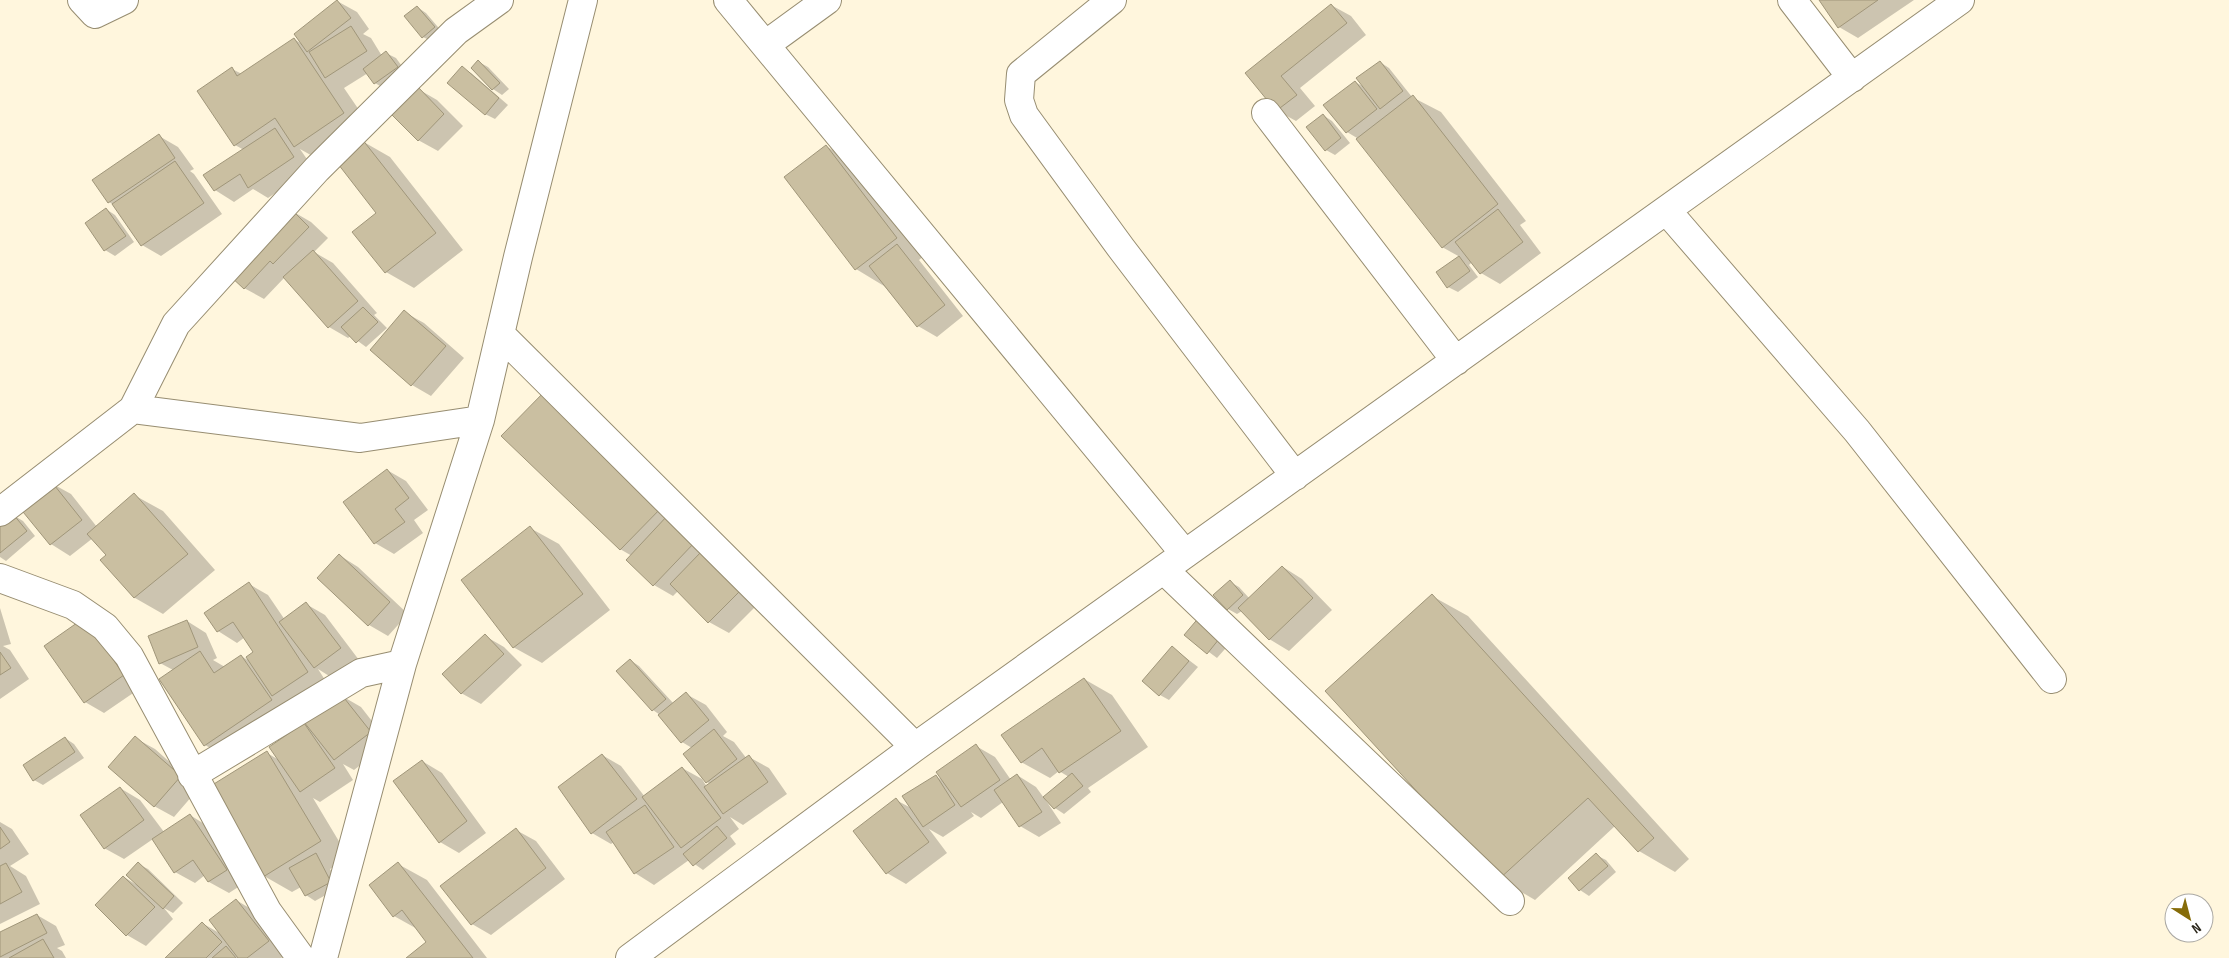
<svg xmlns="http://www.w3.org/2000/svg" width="2229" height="958" font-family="'Sofia Sans Condensed',sans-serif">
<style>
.shadow{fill:#0003}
.building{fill:#cabfa1;stroke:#a0967a}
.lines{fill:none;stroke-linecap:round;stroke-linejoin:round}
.minor-casing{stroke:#978d71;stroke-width:30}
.minor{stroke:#fff;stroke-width:28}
</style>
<rect width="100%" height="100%" fill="#fff6dd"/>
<!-- shadow -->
<path class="shadow" d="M1820,0h94l-56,38 -19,-11z
M337,1l20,11 12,17 -6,5 8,4 11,18 4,-3 10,5 11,15 -22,16 -10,-6 -7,-10 -24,15 28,41 -49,33 -23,-13 13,19 -45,30 -15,-9 -19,13 -19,-12 29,-40 -9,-5 -3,-76 10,5 52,-35 10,6z
M1331,5l20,11 15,19 -66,53 15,18 -19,15 -20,-11 -29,-37z
M417,7l9,6 17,20 -10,9 -10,-5z
M479,62l9,5 21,22 -7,6 -9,-6 -21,-21z
M1380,62l9,6 23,29 29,15 85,109 -6,4 21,28 -41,31 -19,-11 -9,-11 -3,3 9,12 -20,15 -10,-5 12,-30 -18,-10 -85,-109 -10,-6 -22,-27 30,-23 11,6z
M462,68l9,5 37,32 -13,14 -10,-5z
M418,89l19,11 26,26 -25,25 -20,-11z
M1323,115l9,6 18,22 -15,12 -9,-5z
M159,136l19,11 16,22 -4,2 4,3 28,40 -61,42 -19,-11 -27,-39 -6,-4 -15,-21z
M362,141l28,16 73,93 -49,38 -28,-16 -8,-59z
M826,146l28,17 71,92 -6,5 44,56 -26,21 -19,-11 -34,-40 -28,-17 -70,-92z
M106,209l9,6 19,27 -19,14 -10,-6 -19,-27z
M292,211l19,11 17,16 -14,14 19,11 44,50 -3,2 13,13 -21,19 -15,-11 -3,2 -19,-11 -44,-50 -21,22 -20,-11z
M404,312l20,11 40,35 -33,38 -19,-11z
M547,390l213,212 -31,31 -20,-11 -31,-31 -5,5 -19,-11 -22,-29 -12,-7z
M387,470l19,11 22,29 -14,10 9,13 -29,21 -19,-11z
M51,483l20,11 26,33 37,-32 29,16 52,59 -52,44 -28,-16 -33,-38 6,-5 -15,-17 -23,18 -19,-12 -30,-37z
M13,515l10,6 12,15 -29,25 -6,-4v-31z
M530,528l29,16 51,66 -68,53 -29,-16z
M339,555l19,12 50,47 -20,22 -19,-11z
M1283,567l19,12 30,31 -43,41 -20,-12 -27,-28 -5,3 -9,-5 2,-27 9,5 11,12z
M249,584l19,11 17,25 21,-16 19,11 34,45 -25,19 -16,-10 9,14 -94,78 -28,-16 -32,-75 -13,-7 27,-42 19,12 11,25 -4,2 12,7 16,-11 10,6 4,-10 -10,-15 -8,6 -19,-12z
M1432,596l36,20 221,243 -14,13 -36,-21 -24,-25 -80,74 -36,-21z
M0,608l11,36 -8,2 7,4 19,29 -29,20z
M84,620l58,67 -38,26 -19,-11z
M1186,635l46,6 -15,17z
M485,636l19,11 18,18 -41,39 -20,-11z
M1173,648l25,19 -29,33 -9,-5z
M630,660l9,6 35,38 12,-10 20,11 21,27 -4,4 11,6 13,17 2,-2 20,11 18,26 -44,31 -13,-8 9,12 -9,7 6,8 -33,26 -14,-10 -35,25 -19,-12 -21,-31 -3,2 -19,-11 10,-78 19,11 24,31 37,-29 20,11 5,8 4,-3 -4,-2 -15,-34 -10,-6 -22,-27 -7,-5z
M1084,679l28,16 36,52 -60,41 3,4 -27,22 -9,-6 -9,-10 -1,1 16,24 -22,14 -19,-11 -17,-24 -22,16 -10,-6 3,4 -31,21 -14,-8 18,24 -41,31 -19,-11 9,-73 17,9 23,-33 7,5 33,-35 19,11 16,23 6,-5 19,12 8,11 25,-21 -10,-6 -9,7 -29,-16z
M342,696l19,11 28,36 -35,27 -11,-6 10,16 -33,22 -7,-4 36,60 -19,11 10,18 -25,14 -9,-6 -5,-8 -9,5 -28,-16 3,-123 12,7 -8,-13z
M65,738l9,6 10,14 -41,27 -9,-5z
M135,738l20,11 44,39 -25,29 -20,-11z
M422,761l20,12 44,60 -27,20 -19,-11z
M120,788l20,12 24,32 26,-17 19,12 37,55 -17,11 -20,-11 -4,-7 -10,8 -20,-11 -22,-33 -29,20 -20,-11z
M0,822l12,7 17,25 -19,12 16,10 14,28 -40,20z
M516,830l20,11 29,38 -74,56 -19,-11z
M1596,855l10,5 10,12 -27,24 -9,-6 -10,-11z
M138,864l10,5 35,34 -10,10 -9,-5 9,11 -27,27 -19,-11 -30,-30 27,-28 13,8z
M398,864l29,16 60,78h-79l20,-15 -9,-13 -25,-14z
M236,900l20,12 32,41 -7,5h-114l35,-35 19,11z
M37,915l19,11 9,19 -8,3 5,3 4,7h-66v-24z"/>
<!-- building -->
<path class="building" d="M337,0l14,18 -44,34 -13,-18z
M1819,0h59l-40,28z
M1331,4l16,19 -66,53 16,19 -21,16 -31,-38z
M417,6l18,21 -13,11 -18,-22z
M351,26l16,25 -42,27 -16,-26z
M294,38l50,75 -50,34 -19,-29 -41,28 -37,-55 35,-24 5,9z
M386,51l12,16 -24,17 -11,-15z
M478,60l22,23 -8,7 -21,-22z
M1380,61l23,30 -23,18 -24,-31z
M462,66l37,32 -14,17 -38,-32z
M1355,81l22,28 -31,24 -23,-28z
M418,87l26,27 -26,27 -27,-27z
M1413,95l85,109 -56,44 -86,-109z
M1323,114l18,24 -16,13 -19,-24z
M275,128l19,29 -46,31 -8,-14 -26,17 -11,-16z
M159,134l16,24 -67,45 -16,-23z
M362,139l74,94 -51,40 -33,-41 24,-19 -41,-53z
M826,145l71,93 -42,32 -71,-93z
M175,161l29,42 -63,43 -29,-42z
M106,208l20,28 -22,15 -19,-28z
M1498,209l25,33 -43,32 -25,-32z
M292,210l17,17 -36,37 -3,-3 -26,28 -15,-14z
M897,244l48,61 -28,22 -48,-61z
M313,250l45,51 -30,27 -45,-51z
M1459,256l11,15 -23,17 -11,-16z
M363,307l15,15 -22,21 -15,-16z
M404,310l42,36 -35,40 -41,-36z
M547,389l119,114 -46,47 -119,-114z
M387,469l22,29 -14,11 10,13 -31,22 -31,-42z
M51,481l31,39 -32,25 -31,-38z
M134,493l54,61 -54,44 -34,-38 6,-5 -19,-21z
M13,514l14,17 -27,22v-28z
M668,515l28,26 -43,45 -27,-26z
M530,526l53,68 -70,54 -52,-68z
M702,551l39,39 -33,33 -38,-39z
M339,554l51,48 -22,24 -51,-48z
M1282,566l31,32 -44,42 -31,-32z
M1230,580l13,15 -16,15 -14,-15z
M249,582l59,90 -36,24 -26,-39 7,-5 -20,-30 -16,10 -13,-19z
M1432,594l222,244 -16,14 -50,-54 -90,82 -173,-189z
M306,602l35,46 -27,20 -35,-46z
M1201,615l22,19 -16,20 -23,-19z
M84,618l40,57 -40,28 -40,-57z
M187,620l11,27 -39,17 -11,-28z
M485,634l19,20 -43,40 -19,-20z
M1172,646l17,15 -30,35 -17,-15z
M200,651l14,22 27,-18 31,45 -68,46 -45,-67z
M0,652l11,16 -11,7z
M630,659l36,40 -14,12 -36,-40z
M1084,678l37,53 -62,42 -17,-25 -21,15 -20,-28z
M686,692l23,28 -28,23 -23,-28z
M341,694l30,38 -37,28 -30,-38z
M304,723l31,45 -35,24 -31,-45z
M714,729l23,30 -31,24 -23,-29z
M135,736l46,40 -27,31 -46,-40z
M65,737l10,15 -42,29 -10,-16z
M976,744l24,36 -39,27 -25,-35z
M267,751l54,90 -58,36 -54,-90z
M602,754l35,45 -46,35 -33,-47z
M749,755l19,27 -45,32 -19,-27z
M422,760l45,61 -28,22 -46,-62z
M682,767l39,51 -40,30 -39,-51z
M1072,773l11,13 -29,23 -11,-12z
M1017,774l25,38 -23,15 -25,-37z
M936,775l19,30 -32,22 -21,-31z
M120,787l24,33 -40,29 -24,-34z
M896,798l33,44 -43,32 -33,-43z
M645,805l29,42 -40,27 -28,-42z
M190,814l37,56 -19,12 -15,-22 -19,13 -22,-34z
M717,826l10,12 -34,28 -10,-12z
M0,827l10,15 -10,7z
M516,828l30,40 -75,57 -31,-39z
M316,853l15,29 -26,14 -16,-28z
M1596,853l12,13 -29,25 -11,-13z
M138,862l36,34 -11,13 -37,-34z
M398,862l75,96h-67l20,-16 -24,-32 -9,7 -24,-32z
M6,863l16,29 -22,12v-38z
M123,876l32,31 -29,29 -31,-31z
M236,899l33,42 -22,17h-9l-29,-38z
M37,914l10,19 -47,24v-25z
M202,922l20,20 -16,16h-41z
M43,939l11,19h-45z
M226,946l10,12h-24z"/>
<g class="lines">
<defs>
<path id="minor" d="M82,0l13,14 29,-14
M728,0l457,554
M1112,0l-91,74 -2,26 5,15 97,133 174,228
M1792,0l60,78
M765,45l62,-45
M1266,113l190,248
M1667,211l190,220 195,248
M500,334l415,413
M133,409l43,-85 141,-155 139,-138 43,-31
M0,512l133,-103 227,29 120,-18
M1164,570l346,331
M0,578l73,27 32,22 24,29 138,255 34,47
M192,775l169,-102 41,-9
M323,958l79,-294 78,-244 38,-163 65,-257
M630,958l285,-211 1045,-747"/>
</defs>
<!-- minor casing -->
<use href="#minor" class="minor-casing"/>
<!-- minor -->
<use href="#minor" class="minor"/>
</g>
<!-- north arrow -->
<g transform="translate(2189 918) rotate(144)"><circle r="24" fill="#ffffff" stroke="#aba9a4"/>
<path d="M0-4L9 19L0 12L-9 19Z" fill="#866c09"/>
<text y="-8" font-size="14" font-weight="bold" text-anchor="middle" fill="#2c281c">N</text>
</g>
</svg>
